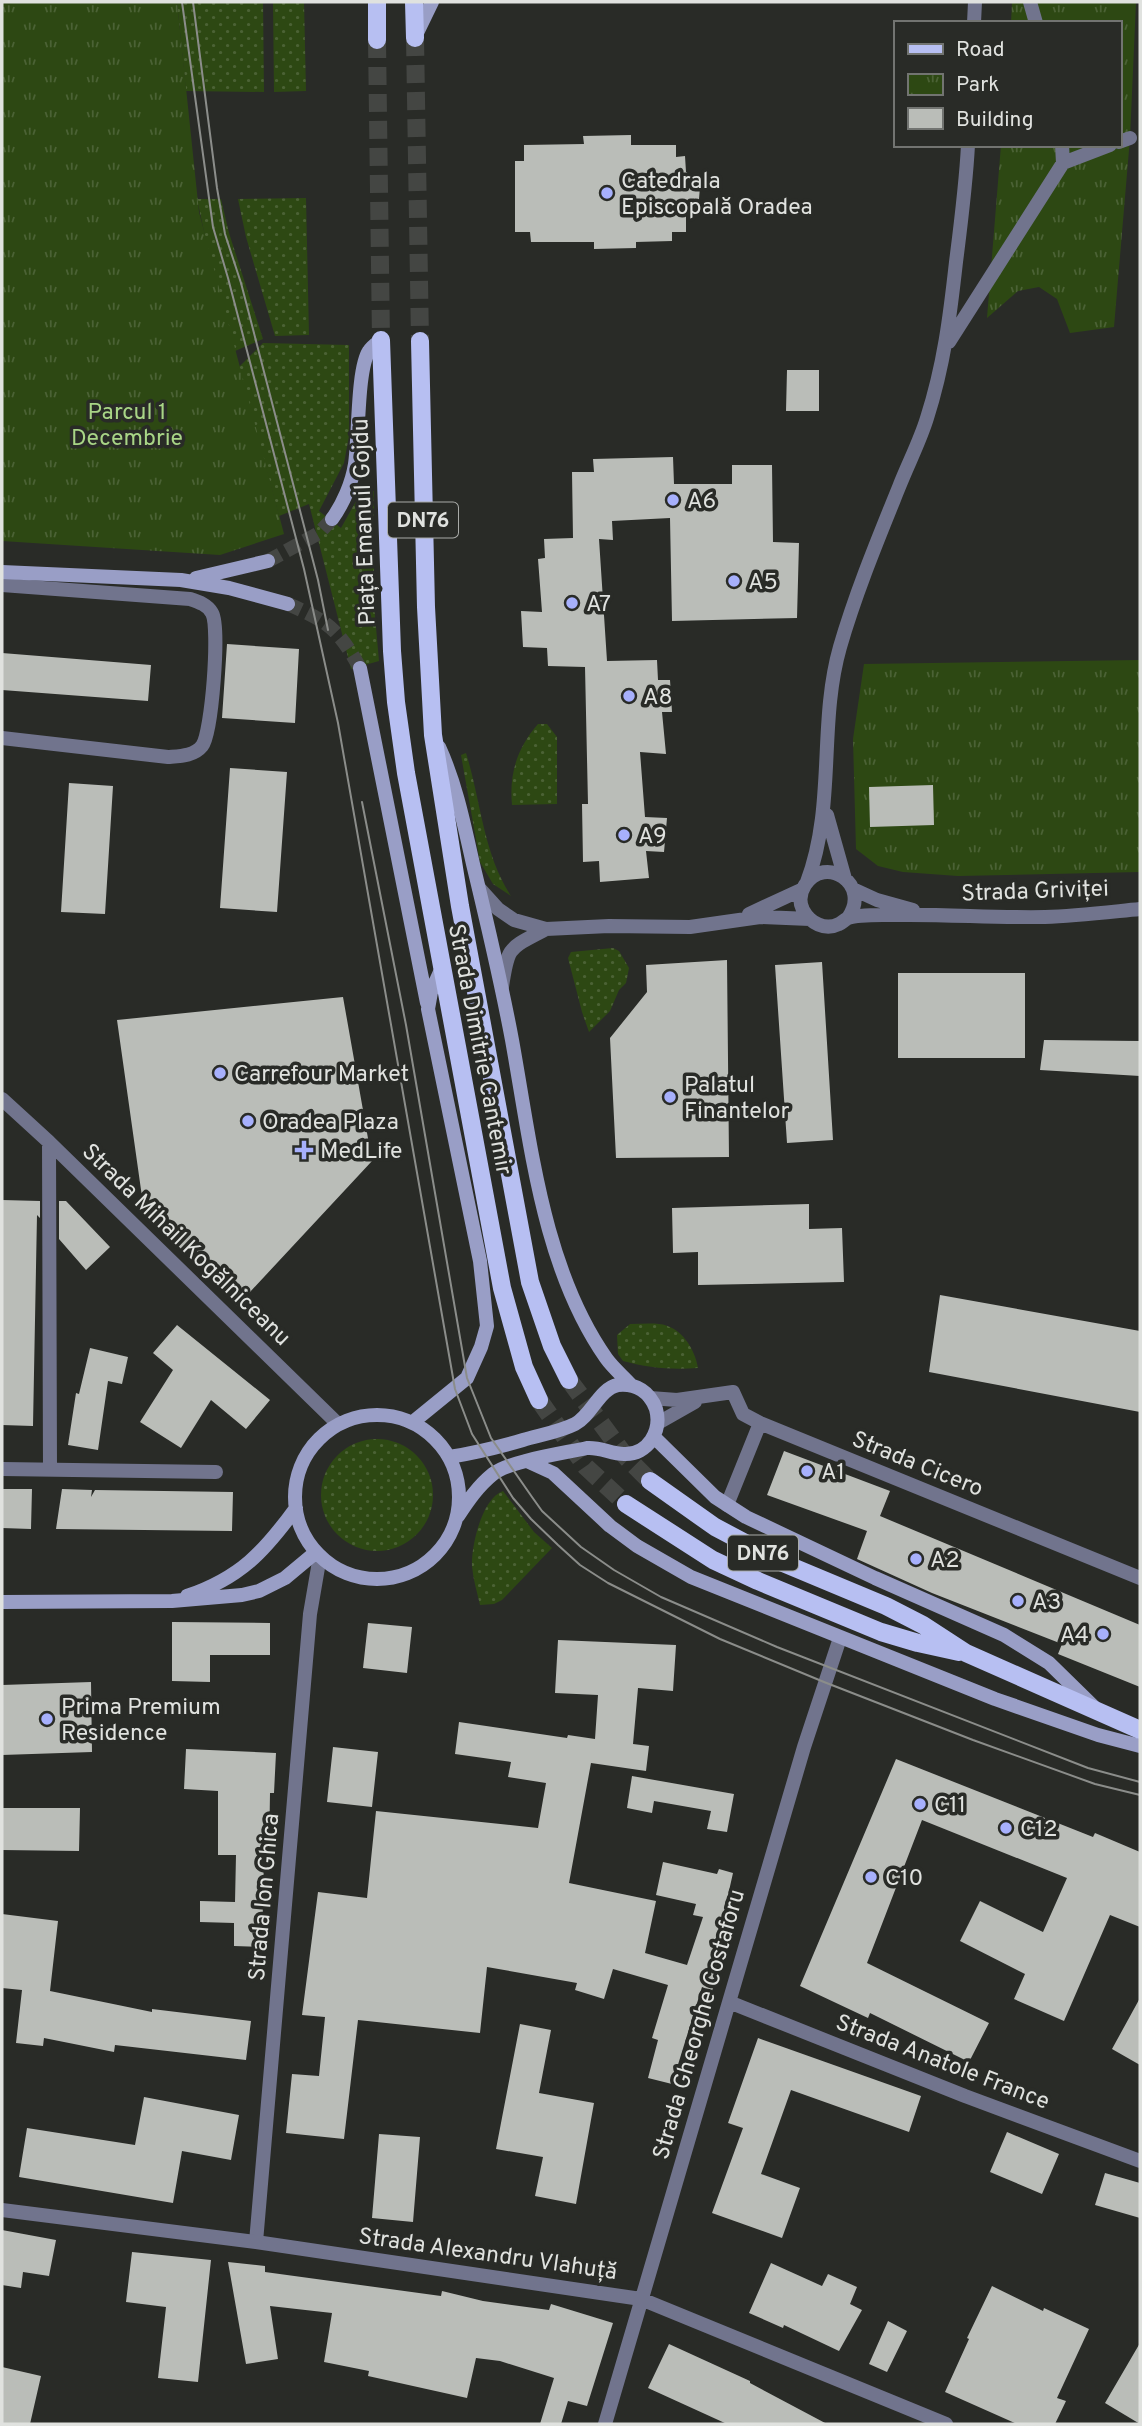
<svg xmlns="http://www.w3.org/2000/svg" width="1142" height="2426" font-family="Overpass,sans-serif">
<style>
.grass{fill:url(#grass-dots)}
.park{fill:url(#park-tufts)}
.building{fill:#babdb8}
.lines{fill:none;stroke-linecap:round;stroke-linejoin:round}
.secondary-tunnel{stroke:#444643;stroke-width:14;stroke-dasharray:14 7;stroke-linecap:butt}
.primary-tunnel{stroke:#444643;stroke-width:18;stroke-dasharray:18 9;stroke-linecap:butt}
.street{stroke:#71748d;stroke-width:14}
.secondary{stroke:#999ec6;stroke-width:14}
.primary{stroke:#b7bff2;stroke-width:18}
.tram{stroke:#8b8d8a;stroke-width:2}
.poi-dot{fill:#a7b0fc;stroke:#292b27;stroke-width:2.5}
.labels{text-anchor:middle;stroke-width:7;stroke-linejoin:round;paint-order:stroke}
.shield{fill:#292b27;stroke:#a9aba8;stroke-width:2}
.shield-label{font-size:21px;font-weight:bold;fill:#e0e2df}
.poi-label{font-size:23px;fill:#e0e2df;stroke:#292b27;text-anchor:start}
.park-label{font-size:23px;fill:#a8d586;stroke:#292b27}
.street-label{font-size:23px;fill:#e0e2df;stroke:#292b27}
</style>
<defs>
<pattern id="grass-dots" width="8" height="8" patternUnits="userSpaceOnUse" patternTransform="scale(1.75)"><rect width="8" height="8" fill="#2d4813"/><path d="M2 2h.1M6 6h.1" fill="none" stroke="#4b6235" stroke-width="1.8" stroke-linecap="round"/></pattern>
<pattern id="park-tufts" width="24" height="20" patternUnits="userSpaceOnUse" patternTransform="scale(1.75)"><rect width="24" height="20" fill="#2d4813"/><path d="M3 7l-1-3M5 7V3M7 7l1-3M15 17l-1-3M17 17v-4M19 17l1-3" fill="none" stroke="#4b6235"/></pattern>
</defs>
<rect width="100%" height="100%" fill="#292b27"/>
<!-- grass -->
<path class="grass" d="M177,2h86l1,90 -78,-1z
M273,2h31l2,89 -32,1z
M306,198l3,137 -34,1 -29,-99 -8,-38z
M197,199h24l8,34 34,106 -28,12 -27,-101z
M263,343l86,2v91l-5,27 -25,48 22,17 19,-34 14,-3v114l5,56 -28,8 -42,-165 -30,12 -40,-149z
M538,724h9l10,13v67l-45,1c-3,-31 5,-57 26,-81z
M466,753c15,48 17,100 45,143l-18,-12 -13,-22 -19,-107z
M613,948l6,3 10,17 -3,15 -7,7 -9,21 -21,21 -7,-20 -14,-54 3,-6z
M630,1324c10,0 20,-1 29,0 22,2 36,25 39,44 -26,2 -50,0 -75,-7l-5,-7 -1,-19z
M321 1495a56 56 0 1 1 112 0a56 56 0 1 1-112 0Z
M503,1491l31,41 18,16 -50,52 -8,4 -14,1c-3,-13 -7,-26 -8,-39 -1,-20 10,-68 31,-75z"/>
<!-- park -->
<path class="park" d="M2,2h175l22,210 85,322 -64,21 -218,-14z
M1012,2h124l-6,136 -16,189 -44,6 -13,-34 -18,-12 -21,4 -31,27 14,-173h118v-122h-108z
M1140,660v212l-182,4 -55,-4 -25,-6 -22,-17 -3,-110 11,-75z"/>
<!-- building -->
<path class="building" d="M631,135v10h45v12l9,-1 1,16 7,5 7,10 -1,12 -13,16v17h-14v9l-36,1v6l-42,1v-7h-63l-1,-10h-15v-71h9v-16l60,-1 -1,-8z
M787,370h32v41h-33z
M673,457l1,27h58v-19h40l1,77 26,1 -2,75 -125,3 -2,-103 -58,3 1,19 -14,-1 8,122 50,-1 1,20h12l2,32h-10l4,42 -26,-2 5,65 22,1 -3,34 -18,-1 3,27 -49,4 -1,-21 -16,1 -1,-58h6l-3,-137 -37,-1 -1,-18 -24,-1 -2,-36 21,1 -4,-53 7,-1 -1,-19 29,-1 -1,-66h22l-1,-13z
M227,644l72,5 -4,74 -73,-5z
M2,653l149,12 -3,36 -146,-11z
M230,768l57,4 -10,140 -57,-4z
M69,783l44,3 -8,128 -44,-2z
M933,785l1,40 -64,2 -1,-40z
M727,960l2,197 -113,1 -6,-120 37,-46 -1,-27z
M822,962l11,178 -46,3 -12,-178z
M898,973h127v85h-127z
M343,997l29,164 -135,145 -93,-95 -27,-191z
M1044,1040l96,1v35l-100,-6z
M2,1200l38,1v17l-3,-3 -4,211 -31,-1z
M59,1201h7l44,46 -24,23 -27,-31z
M809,1204v25l33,-1 2,54 -146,3v-33l-25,1 -1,-45z
M940,1295l200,36v81l-211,-40z
M177,1325l93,75 -24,29 -35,-29 -30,48 -41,-26 33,-52 -20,-17z
M90,1348l38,9 -6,27 -14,-3 -10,69 -30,-5 8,-52 3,1z
M784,1451l106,40 -10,25 260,109v62l-82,-33 4,-10 -130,-51 -75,-34 10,-28 -100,-36z
M2,1489h30l-1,40 -29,-1z
M62,1489l30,1 -1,7 4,-7 138,2 -1,39 -176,-2z
M172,1622l98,1v32h-60v27l-38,-1z
M368,1623l44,4 -5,46 -44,-5z
M558,1640l118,5 -3,46 -35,-3 -5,56 16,2 -3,25 -55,-8 -22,120 87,18 -11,52 42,12 16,-48 -10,-2 3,-11 -40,-9 7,-33 54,12 2,-5 14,4 -18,80 8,3 -11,35 -10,-4 -30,97 -24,-6 10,-38 -6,-2 16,-53 -55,-16 -9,30 -29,-9 2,-7 -90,-16 -7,66 -122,-13 -14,119 -58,-6 6,-59 27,2 6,-59 -23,-2 16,-123 49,6 9,-87 162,17 8,-45 -38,-6 3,-15 -56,-8 4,-32 108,16 1,-3 27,4 3,-44 -43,-2z
M91,1682l1,70 -90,3v-70z
M333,1747l45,5 -6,55 -45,-5z
M186,1749l90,4 -2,40h-4l-1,62h-5l-2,92 -28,-1v-23l-34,-1v-21l35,1 1,-47h-18v-64l-34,-2z
M896,1759l197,78 2,-4 45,19v75l-30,-12 -46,106 -50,-22 11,-25 -65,-33 20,-40 63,31 24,-54 -145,-58 -55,143 122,60 -20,39 -99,-49 -2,5 -68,-32z
M632,1776l102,18 -7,38 -20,-3 4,-18 -57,-10 -2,12 -25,-5z
M2,1808h78l-1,43 -77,-1z
M2,1914l56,7 -8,70 102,21v-3l99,12 -5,39 -131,-15 -1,7 -70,-14 -1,8 -27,-3 6,-53 -20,-2z
M1140,1998v67l-28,-16z
M520,2024l31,6 -12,63 55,10 -18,101 -41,-8 8,-39 -47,-8z
M758,2038l163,58 -12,36 -118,-42 -30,84 39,14 -18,50 -70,-25 31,-85 -15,-5z
M144,2097l95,18 -8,45 -49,-9 -9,52 -154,-26 8,-49 108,17z
M1007,2132l52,22 -17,40 -52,-22z
M379,2134l41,3 -7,85 -41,-4z
M1105,2173l35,10v35l-45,-13z
M2,2230l54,10 -7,36 -26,-4 -2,16 -19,-3z
M132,2252l79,8 -13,122 -40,-4 8,-71 -40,-5z
M228,2262l37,4v6l176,24 1,-5 41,10 66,9 2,-6 62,19 -26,83 -19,-5 -7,23h-21l14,-46 -54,-17 -24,-3 -9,40 -99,-22 1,-5 -45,-9 8,-49 -62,-7 8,53 -32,5z
M771,2263l51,23 6,-12 29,13 -7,17 12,6 -23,41 -55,-26 -1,3 -34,-15z
M992,2286l51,25 1,-3 45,21 -32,69 9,3 -11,23h-38l-72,-32 24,-53 -2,-1z
M888,2321l19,10 -20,41 -18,-8z
M1140,2343v81l-35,-21z
M669,2344l81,37v2l77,41h-100l-79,-36z
M2,2367l39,9 -11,48h-28z"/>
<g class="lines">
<!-- secondary-tunnel -->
<path class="secondary-tunnel" d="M268,561l51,-28 13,-14
M288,604c41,18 50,25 72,64"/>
<!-- primary-tunnel -->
<path class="primary-tunnel" d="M415,38l5,303
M377,40l4,300
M569,1380l57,77 24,24
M539,1400l47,67 40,37"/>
<!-- street -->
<path class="street" d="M1030,2l6,21
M974,23l1,-21
M1119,142l11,-4
M1062,145l1,18
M949,342l114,-179 47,-18
M2,585l188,14c9,3 18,6 22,14 8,14 0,120 -10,133 -8,10 -22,10 -34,11l-166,-19
M827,815l18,64
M807,882c29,-77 11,-158 33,-235 16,-55 38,-108 59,-160 9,-23 21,-46 28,-69 17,-53 23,-102 29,-156 5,-39 10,-78 12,-117
M479,888l19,21 16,11 32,9 63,-3 81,1 70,-10 50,2
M853,889l24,11 36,10
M749,914l54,-25
M848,918c24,-34 -23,-64 -43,-33 -5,8 -6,17 -2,25 7,13 22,21 36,14 3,-1 5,-4 9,-6 10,-4 36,-3 47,-3 50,-1 100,3 150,2 31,-1 64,-5 95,-8
M502,987c6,-42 7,-38 44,-58
M2,1099l47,43 289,282
M49,1142l1,328
M650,1398l27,2 56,-8 10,22 17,9 380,155
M658,1423l37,-21
M2,1469l214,3
M727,1505l33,-82
M729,2002l236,94 175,65
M2,2210l254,32 385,57 305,125
M256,2242l54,-628 10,-58
M605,2424l199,-677 36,-109"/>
<!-- secondary -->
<path class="secondary" d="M415,37l17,-35
M332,519c11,-15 20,-36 23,-55 4,-26 2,-95 14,-113 3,-5 8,-8 12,-11
M2,572l179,8 48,8 59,16
M196,578l72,-17
M360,668l67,335
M439,747c17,37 25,77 34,117 14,58 28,117 39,176 19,105 31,228 94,318 7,10 17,18 25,27
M295 1497a82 82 0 1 1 164 0a82 82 0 1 1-164 0Z
M413,1422l54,-44 14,-31 6,-21 -7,-65 -52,-252 3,-17 10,-22
M654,1437l61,60 31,20 129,61 129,57 45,28 45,44
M449,1457c25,-4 50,-10 74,-17 17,-5 36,-8 52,-16 16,-8 25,-36 43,-39 18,-2 32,7 38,24 6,22 -8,46 -32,45 -13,0 -23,-7 -37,-6 -22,5 -78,13 -94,26 -15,12 -25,27 -35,42
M529,1462l24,11 57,53 27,20 54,31 304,122 103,36 42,11
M187,1596c53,-18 77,-44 109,-88
M2,1602l170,-1 70,-6 17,-4 26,-13 30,-25"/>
<!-- primary -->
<path class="primary" d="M377,2v38
M414,2l1,36
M381,340l11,311 4,51 10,71 96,515 22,79 15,33
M420,341l6,266 7,128 27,171 70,376 22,64 17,34
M650,1481l65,46 68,36 103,43 37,19 43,28 174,77
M626,1504l87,56 45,21 123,51 37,11 41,9"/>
<!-- tram -->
<path class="tram" d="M182,2l31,225 15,51 76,291 34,154 117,666 17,45 41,64 18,21 27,26 22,20 28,18 112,56 104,43 149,58 122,44 45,11
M193,2l24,186 8,46 16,49 77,297 10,50
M362,802l44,223 61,353 24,60 41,59 10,14 39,36 33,23 47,27 116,50 311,121 52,14"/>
</g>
<!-- markers -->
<g class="poi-dot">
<circle cx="607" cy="193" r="7"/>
<circle cx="673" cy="500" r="7"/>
<circle cx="734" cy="581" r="7"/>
<circle cx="572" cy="603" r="7"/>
<circle cx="629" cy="696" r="7"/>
<circle cx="624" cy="835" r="7"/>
<circle cx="220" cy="1073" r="7"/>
<circle cx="670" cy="1097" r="7"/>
<circle cx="248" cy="1121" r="7"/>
<path d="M300.5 1139.5h7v7h7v7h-7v7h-7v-7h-7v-7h7z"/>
<circle cx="807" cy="1471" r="7"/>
<circle cx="916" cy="1559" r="7"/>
<circle cx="1018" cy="1601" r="7"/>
<circle cx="1103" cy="1634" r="7"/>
<circle cx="47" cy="1719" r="7"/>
<circle cx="920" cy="1804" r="7"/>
<circle cx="1006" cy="1828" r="7"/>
<circle cx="871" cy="1877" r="7"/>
</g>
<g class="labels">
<!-- shield labels -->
<g class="shield">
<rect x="388" y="502.5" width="70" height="35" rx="5"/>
<rect x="728" y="1535.5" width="70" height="35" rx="5"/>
</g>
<g class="shield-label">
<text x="423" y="527">DN76</text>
<text x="763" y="1560">DN76</text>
</g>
<!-- poi labels -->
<g class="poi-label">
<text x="621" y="188">Catedrala<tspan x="621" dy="26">Episcopală Oradea</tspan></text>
<text x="687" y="508">A6</text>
<text x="748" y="589">A5</text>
<text x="586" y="611">A7</text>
<text x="643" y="704">A8</text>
<text x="638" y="843">A9</text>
<text x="234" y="1081">Carrefour Market</text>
<text x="684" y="1092">Palatul<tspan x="684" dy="26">Finantelor</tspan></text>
<text x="262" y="1129">Oradea Plaza</text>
<text x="320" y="1158">MedLife</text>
<text x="821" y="1479">A1</text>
<text x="930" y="1567">A2</text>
<text x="1032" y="1609">A3</text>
<text x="1089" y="1642" text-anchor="end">A4</text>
<text x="61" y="1714">Prima Premium<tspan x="61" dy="26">Residence</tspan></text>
<text x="934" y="1812">C11</text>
<text x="1020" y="1836">C12</text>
<text x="885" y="1885">C10</text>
</g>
<!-- park labels -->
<g class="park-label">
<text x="127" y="419">Parcul 1<tspan x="127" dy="26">Decembrie</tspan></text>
</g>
<!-- street labels -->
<g class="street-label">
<text transform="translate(363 522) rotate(-92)" y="8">Piața Emanuil Gojdu</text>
<text transform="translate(1035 890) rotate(-2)" y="8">Strada Griviței</text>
<text transform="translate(481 1049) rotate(79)" y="8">Strada Dimitrie Cantemir</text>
<text transform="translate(187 1244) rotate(44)" y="8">Strada Mihail Kogălniceanu</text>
<text transform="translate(918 1463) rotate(22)" y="8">Strada Cicero</text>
<text transform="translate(263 1897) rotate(-85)" y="8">Strada Ion Ghica</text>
<text transform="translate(698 2024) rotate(-74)" y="8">Strada Gheorghe Costaforu</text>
<text transform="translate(943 2061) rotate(21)" y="8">Strada Anatole France</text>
<text transform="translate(488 2253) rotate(8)" y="8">Strada Alexandru Vlahuță</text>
</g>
</g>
<!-- border -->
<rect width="1142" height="2426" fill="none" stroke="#e0e2df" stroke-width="7"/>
<!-- legend -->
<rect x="894" y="21" width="228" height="126" fill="#292b27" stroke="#727471" stroke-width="2"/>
<rect x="908" y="44" width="35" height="10" fill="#b7bff2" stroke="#727471" stroke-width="2"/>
<text x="956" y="56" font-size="21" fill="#e0e2df">Road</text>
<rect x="908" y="74" width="35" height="21" fill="url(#park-tufts)" stroke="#727471" stroke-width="2"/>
<text x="956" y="91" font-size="21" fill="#e0e2df">Park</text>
<rect x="908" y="108" width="35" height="21" fill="#babdb8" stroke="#727471" stroke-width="2"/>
<text x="956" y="126" font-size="21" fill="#e0e2df">Building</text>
</svg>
